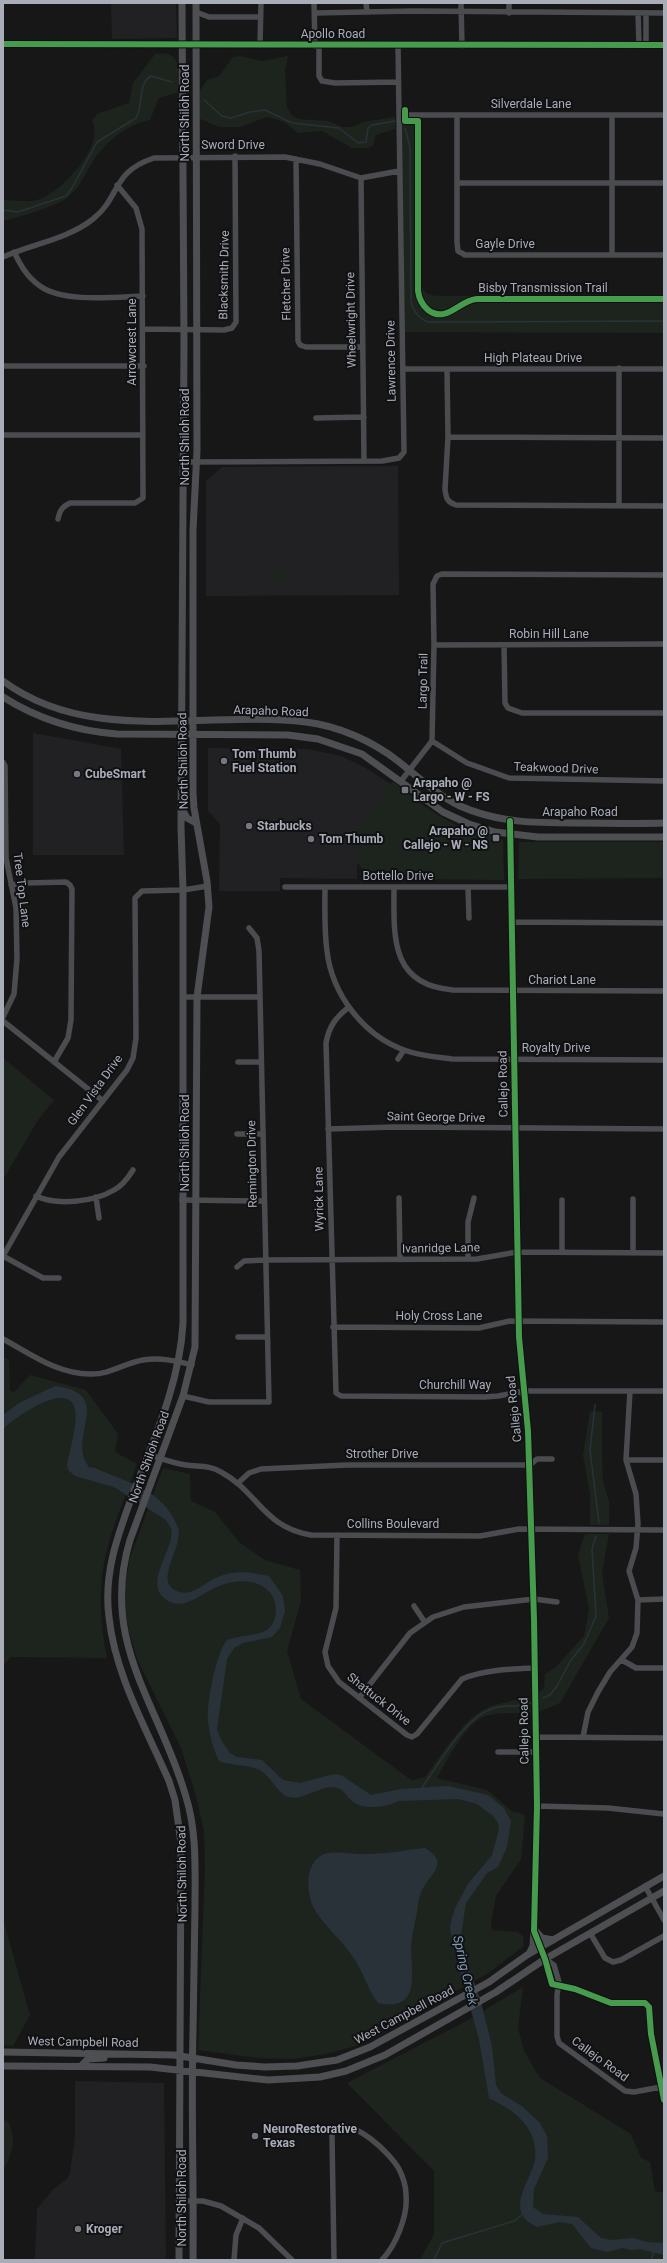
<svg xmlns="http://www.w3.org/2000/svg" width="667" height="2263" font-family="Roboto,sans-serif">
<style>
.built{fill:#212123}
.green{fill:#1d241e}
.water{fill:#2a3239}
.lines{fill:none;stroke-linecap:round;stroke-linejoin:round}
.stream{stroke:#2a3239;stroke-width:1.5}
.minor{stroke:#4b4c50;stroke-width:5.5}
.major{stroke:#4d4f52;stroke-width:7}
.cycleway-casing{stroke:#111113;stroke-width:8}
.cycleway{stroke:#469c4c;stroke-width:6}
.poi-dot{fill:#757880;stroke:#111113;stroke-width:1.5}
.labels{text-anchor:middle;stroke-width:4;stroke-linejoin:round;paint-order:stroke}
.street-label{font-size:12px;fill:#a8adb8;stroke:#111113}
.poi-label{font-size:12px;font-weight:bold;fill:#a8adb8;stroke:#111113;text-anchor:start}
.water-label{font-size:13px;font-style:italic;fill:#7f9bb3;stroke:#111113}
</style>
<rect width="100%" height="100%" fill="#171717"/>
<!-- built -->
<path class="built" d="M111,3h65l1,35 -65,1z
M398,466l1,129 -193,1v-115l16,-14z
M33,733l88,16 3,106h-91z
M208,748l100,1 33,7 23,11 27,17 -34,49v46l-77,-1v13h-61l1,-67 -12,-13z
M75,2081l89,2 2,177h-131l2,-51 16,-20 14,-10 3,-6 5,-37z"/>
<!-- green -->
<path class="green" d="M155,54c4,0 9,-1 13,0 14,4 11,28 11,38l-20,6 -9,22c-23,4 -46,23 -58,43 -8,13 -14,28 -28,37 -13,8 -45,17 -61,21v-21c11,0 27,3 37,-1 21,-8 66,-53 52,-78l5,-7 32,-11 4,-20z
M240,56l22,5 26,-5 -3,15 2,36 4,8 7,4 30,2 15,6h9l11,-5 32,-5v12l-19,6 -3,11 -5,2h-16l-30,-17 -24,2 -14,-11 -17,-5 -27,10h-20l-20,-8 -1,-27 8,-12 12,-4 14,-19z
M407,119l14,1 1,168c5,8 10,7 19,8h223v37l-259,-1 -4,-211z
M272,569h19v12h-19z
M393,781c21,18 41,34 66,45 14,6 31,7 44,14l1,40 -94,-1 -44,-5 -9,-12v-29z
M519,842h145v36l-146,1z
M3,1058l51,42 -16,20 -35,60z
M3,1357l6,3 1,31 4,1 16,-17 56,15 32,44 -3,18 22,12c-10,30 -24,59 -31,90 -8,34 -6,71 1,104l-96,-1 -8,9v6z
M590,1411l12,1v47l1,22 6,21v23h-19v-31l-7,-39z
M163,1468l27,6 1,27 24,11 24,30 26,18 35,10 1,31 -14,50 14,48 106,78 5,3 13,-3c16,-21 41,-63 66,-71 13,-4 26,-6 39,-9l1,16c-13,0 -39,-1 -50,5 -18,11 -34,42 -44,60l50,12 25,21 13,4 -4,44 -25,37 -5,27 1,7 25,2 6,4 1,10 -37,28 -131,72 -30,8 -33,5 -36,-1 -59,-8 7,-182 -1,-36 -9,-40 -14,-44 -43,-87 -9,-29 -6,-36 7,-38z
M585,1534h24l-7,39 7,45 -49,85 -22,9 1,-20 5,-4 1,-14 11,-7 28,-31 5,-27 -11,-54z
M3,1919l27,96 -17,31 -10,-1z
M523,1987l-5,41 6,23 16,27 91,56 10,24 9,4 5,29 9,2v67h-244l14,-26v-63l-87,-88 123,-64z
M3,2119l6,3c7,23 4,28 -6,49z"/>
<!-- water -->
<path class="water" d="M55,1386c62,8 10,52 34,81l6,1c34,15 69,22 83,60 6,19 -28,57 2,64 14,4 26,-11 38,-15 17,-7 33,-5 51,-1l14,20 2,15 -5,17 -8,9 -29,6 -9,5 -7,11 -10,70 4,11 9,13 7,4 25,3 21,20 17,3 34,-9 7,1 30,20 30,-6 47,-3 40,9 16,13 7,13 -4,26 -9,20 -11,6 -21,30 -5,32 4,24 15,39 12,48 4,39 5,8 22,14 17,16 7,13 1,22 -14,31 -1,18 10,7 35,3 23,21 10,2 22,-2 14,4 13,1 4,-1v13l-24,-6 -8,1 -9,-2 -16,4 -16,-4 -19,-24 -12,-2 -23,5c-32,-14 -10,-41 -3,-63 4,-14 -1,-31 -10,-41 -9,-12 -22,-18 -35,-25l-10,-59 -27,-96 -2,-18 5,-17 13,-24 24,-29 7,-26 -1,-6 -5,-7 -16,-12 -19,-5 -59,2c-12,6 -36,10 -47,0 -7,-6 -8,-13 -19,-14 -14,-1 -33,16 -47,9 -11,-6 -17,-23 -29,-27 -12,-5 -26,-3 -38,-8 -6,-12 -9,-25 -11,-39 -2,-17 8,-69 19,-82 11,-4 25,-4 36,-8 14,-5 16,-25 9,-37 -12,-17 -35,-16 -53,-9 -17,6 -36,28 -55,12 -20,-17 12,-51 7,-70 -1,-2 -3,-5 -5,-8l-52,-33 -39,-11 -7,-6 -1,-6c3,-14 11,-41 8,-55 -7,-30 -62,10 -72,20v-14l16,-12z
M425,1848c25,15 6,25 -3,42 -4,8 -4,18 -6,27 -2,10 -5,23 -5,33 1,27 8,62 -33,53 -10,-13 -14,-29 -23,-43 -12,-19 -30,-33 -40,-50 -10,-17 -11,-52 13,-57 12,-2 27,2 40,1 19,0 38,-4 57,-6z"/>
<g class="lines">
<!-- stream -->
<path class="stream" d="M204,100l18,16 9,2 19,-6 15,-2 27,13 47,5 19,15 8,-1 2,-14 4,-3 23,-4
M405,128l5,19 1,155c3,10 7,16 17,20l236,-1
M3,210l15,2 48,-16 6,-8 25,-46 39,-24c8,-12 1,-34 15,-42l21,6
M595,1405l-5,45 9,73
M543,1698l7,-3 7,-9 14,-26 13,-16 12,-28 -4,-67 4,-13
M421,1789c18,-25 43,-72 73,-81 12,-4 26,0 37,-5
M434,2260l8,-17 72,-22 9,-7
M652,2260l1,-8"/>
<!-- minor -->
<path class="minor" d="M314,3l1,43
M366,3l1,9
M461,3l1,43
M509,3v10
M196,12l13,5h50
M315,13l99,-2 250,2
M638,13l1,32
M646,13v32
M3,44l661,1
M260,45l1,-42
M319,46v30l3,5 13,2 63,-1
M399,115h265
M457,115v127l1,9 7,4h199
M296,159l2,182 2,4 6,2h57
M361,178l3,283
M457,183h207
M14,252c7,14 13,25 26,34 23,17 75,11 103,10
M612,255v-140
M3,257c29,-13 65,-18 90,-38 28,-22 18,-47 61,-61l131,-1 35,7 41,14 38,-7
M143,329l81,1 8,-2 4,-6 -1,-166
M3,366h141
M619,368v138
M403,369h261
M447,369l1,68 -3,52c1,9 2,13 11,16l208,1
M316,418l48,-1
M3,435h140
M448,437l216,1
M183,462l199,-1 17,-3 5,-6 -6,-407
M58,519c2,-9 4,-12 12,-16h65l8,-5 -1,-269 -6,-21 -19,-23
M434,645l230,-1
M504,645l1,58 3,5 14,5h142
M432,741l35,22 42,15 155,3
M3,762l2,4 1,92 10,50 1,51 -3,35 -11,23
M401,781l31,-40 2,-96 -1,-61 4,-8 5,-2 222,1
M510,821l9,516 9,94 6,188 3,187 -3,125 11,28 7,25 23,5 36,14h34l4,4 2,27 13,66
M11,885l15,-2 40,-1 4,3 2,4 -1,131 -3,18 -14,24
M285,887h226
M325,887c0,21 -1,43 2,64 5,43 36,84 77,99 16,6 32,7 48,9l212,1
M394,887c0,48 -5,98 59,103l211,1
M468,887l1,31
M511,922l153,1
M184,997h76
M349,1007c-13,10 -20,19 -23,36l10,350 5,3 144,1 13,-1 26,-5h140
M3,1021l100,80
M398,1059l6,-9
M238,1062h23
M328,1129l67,-2 269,2
M237,1134h25
M36,1196c21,10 58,6 78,-6 8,-4 14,-12 19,-20
M96,1197l3,21
M399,1198l1,61
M633,1199v54
M182,1200l82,1
M562,1252v-52
M468,1259v-37l6,-24
M237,1267l7,-6 22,-1 211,-1 40,-7 147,1
M59,1278h-16l-40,-22 56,-99 68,-87 6,-12 3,-20 -1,-140 7,-7 41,-1 25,-4
M333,1327l146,1 31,-7 154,1
M238,1337h29
M3,1339c28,15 54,35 87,35 19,1 35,-11 53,-14 17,-3 33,1 49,5
M183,1396l26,6h60l-10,-451 -2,-13 -8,-10
M147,1454c13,4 25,9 39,11 12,2 24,0 35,7 37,20 42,55 90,63l169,1 39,-7 145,1
M626,1460h38
M238,1483l11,-10 12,-4 86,-4h183l7,-6h15
M337,1535l-1,73 -11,44 3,14 11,16 68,53 5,2 5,-3 45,-55c22,-9 49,-10 72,-11
M638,1600l26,-1
M414,1606l10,15
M622,1660l14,8h28
M359,1698l51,-65 23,-16 31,-10 70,-8 23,3
M536,1737l128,1
M583,1737l5,-25 10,-20 12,-20 22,-25 5,-14 1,-33 -9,-29 7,-23 2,-24 -2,-30 -10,-34 4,-69
M498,1752h38
M537,1806l71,2 56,6
M645,1886l19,34
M590,1933l15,25 8,4 8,-2 43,-24
M545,1959l9,6 5,17 -2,13v41l2,7 66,48 9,1 27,-5
M180,2201h23l18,5 38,22 33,32
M234,2260l2,-25 7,-17
M334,2260l-2,-125 2,-6c19,-12 56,24 65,40 4,8 7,18 7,26 2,21 -10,50 -24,65"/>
<!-- major -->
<path class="major" d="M3,681c88,65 202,29 303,41 33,4 66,19 92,39 20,16 39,34 62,45 38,17 76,17 117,17 29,0 58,1 87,0
M3,697c35,22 73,34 114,37l171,1 30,4 44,15 81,58 26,12 26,8 43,5h126
M182,809l5,9 9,5
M534,1929l8,9 11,2
M529,1954l4,-8 1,-15
M3,2052l171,3 62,10 29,2 32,-1 40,-6 33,-13 119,-65 38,-27 137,-79
M3,2066l147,1 118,13 52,-3 26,-6 39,-16 111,-63 49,-33 119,-68
M80,2067l8,-8 16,-1
M179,2260l2,-417 -6,-43 -6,-19c-23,-53 -54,-106 -60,-164 -6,-45 10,-85 25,-126 21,-54 46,-110 49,-168v-433l-2,-63 3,-484 -2,-340
M193,2260c1,-76 -2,-152 0,-228 1,-42 1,-84 2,-126 0,-37 2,-74 -9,-109 -26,-92 -87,-154 -56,-257l53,-144 12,-49 2,-350 12,-90 -2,-26 -13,-73 -1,-15v-263l4,-79 -1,-448"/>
<defs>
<path id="cycleway" d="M3,44l661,1
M405,110v11h13v170c1,7 4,14 10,19 19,14 31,-10 49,-11h187
M510,821l9,516 9,94 6,188 3,187 -3,125 11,28 7,25 23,5 36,14h34l4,4 2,27 13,66"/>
</defs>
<!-- cycleway casing -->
<use href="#cycleway" class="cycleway-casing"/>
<!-- cycleway -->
<use href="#cycleway" class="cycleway"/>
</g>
<!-- markers -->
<g class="poi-dot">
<circle cx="224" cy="761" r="4"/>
<circle cx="77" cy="774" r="4"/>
<rect x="401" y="786" width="8" height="8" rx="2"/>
<circle cx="249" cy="826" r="4"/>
<rect x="492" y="834" width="8" height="8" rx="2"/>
<circle cx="311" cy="839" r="4"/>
<circle cx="255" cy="2136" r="4"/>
<circle cx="78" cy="2229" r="4"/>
</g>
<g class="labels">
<!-- street labels -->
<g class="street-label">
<text x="333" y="38">Apollo Road</text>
<text x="531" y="108">Silverdale Lane</text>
<text transform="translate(185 113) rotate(-90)" y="4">North Shiloh Road</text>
<text x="233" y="149">Sword Drive</text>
<text x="505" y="248">Gayle Drive</text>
<text transform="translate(224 275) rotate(-89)" y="4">Blacksmith Drive</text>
<text transform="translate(286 284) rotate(-91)" y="4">Fletcher Drive</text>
<text x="543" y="292">Bisby Transmission Trail</text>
<text transform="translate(351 320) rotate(-91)" y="4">Wheelwright Drive</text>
<text transform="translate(132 342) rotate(-90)" y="4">Arrowcrest Lane</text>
<text x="533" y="362">High Plateau Drive</text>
<text transform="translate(391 361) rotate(-91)" y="4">Lawrence Drive</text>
<text transform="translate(185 437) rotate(-90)" y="4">North Shiloh Road</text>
<text x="549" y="638">Robin Hill Lane</text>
<text transform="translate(423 681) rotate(-89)" y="4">Largo Trail</text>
<text transform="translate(271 711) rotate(2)" y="4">Arapaho Road</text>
<text transform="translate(183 761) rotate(-91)" y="4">North Shiloh Road</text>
<text transform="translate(556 768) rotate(2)" y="4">Teakwood Drive</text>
<text x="580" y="816">Arapaho Road</text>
<text x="398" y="880">Bottello Drive</text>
<text transform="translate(22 890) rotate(83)" y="4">Tree Top Lane</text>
<text x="562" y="984">Chariot Lane</text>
<text x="556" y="1052">Royalty Drive</text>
<text transform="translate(503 1084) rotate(-91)" y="4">Callejo Road</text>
<text transform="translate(95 1090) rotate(-54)" y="4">Glen Vista Drive</text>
<text transform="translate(436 1117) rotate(1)" y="4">Saint George Drive</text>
<text transform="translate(185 1143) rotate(-90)" y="4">North Shiloh Road</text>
<text transform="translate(252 1164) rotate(-91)" y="4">Remington Drive</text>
<text transform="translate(319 1199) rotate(-91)" y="4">Wyrick Lane</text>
<text transform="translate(441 1248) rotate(-1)" y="4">Ivanridge Lane</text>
<text x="439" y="1320">Holy Cross Lane</text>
<text x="455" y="1389">Churchill Way</text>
<text transform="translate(514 1409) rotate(-96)" y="4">Callejo Road</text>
<text x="382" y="1458">Strother Drive</text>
<text transform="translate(149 1457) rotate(-70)" y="4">North Shiloh Road</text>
<text x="393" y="1528">Collins Boulevard</text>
<text transform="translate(379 1699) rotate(38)" y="4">Shattuck Drive</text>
<text transform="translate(524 1731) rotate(-91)" y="4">Callejo Road</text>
<text transform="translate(182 1874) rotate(-91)" y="4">North Shiloh Road</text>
<text transform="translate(404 2015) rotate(-28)" y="4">West Campbell Road</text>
<text transform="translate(83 2042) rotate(1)" y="4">West Campbell Road</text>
<text transform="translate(600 2059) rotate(36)" y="4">Callejo Road</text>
<text transform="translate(182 2198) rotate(-90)" y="4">North Shiloh Road</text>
</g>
<!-- poi labels -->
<g class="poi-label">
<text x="232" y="758">Tom Thumb<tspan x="232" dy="14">Fuel Station</tspan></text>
<text x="85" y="778">CubeSmart</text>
<text x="413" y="787">Arapaho @<tspan x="413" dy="14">Largo - W - FS</tspan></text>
<text x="257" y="830">Starbucks</text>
<text x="488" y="835" text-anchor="end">Arapaho @<tspan x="488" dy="14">Callejo - W - NS</tspan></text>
<text x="319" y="843">Tom Thumb</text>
<text x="263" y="2133">NeuroRestorative<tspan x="263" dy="14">Texas</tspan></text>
<text x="86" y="2233">Kroger</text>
</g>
<!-- water labels -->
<g class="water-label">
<text transform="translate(466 1970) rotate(77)" y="5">Spring Creek</text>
</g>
</g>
<!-- border -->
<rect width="667" height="2263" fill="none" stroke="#a8adb8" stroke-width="8"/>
</svg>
